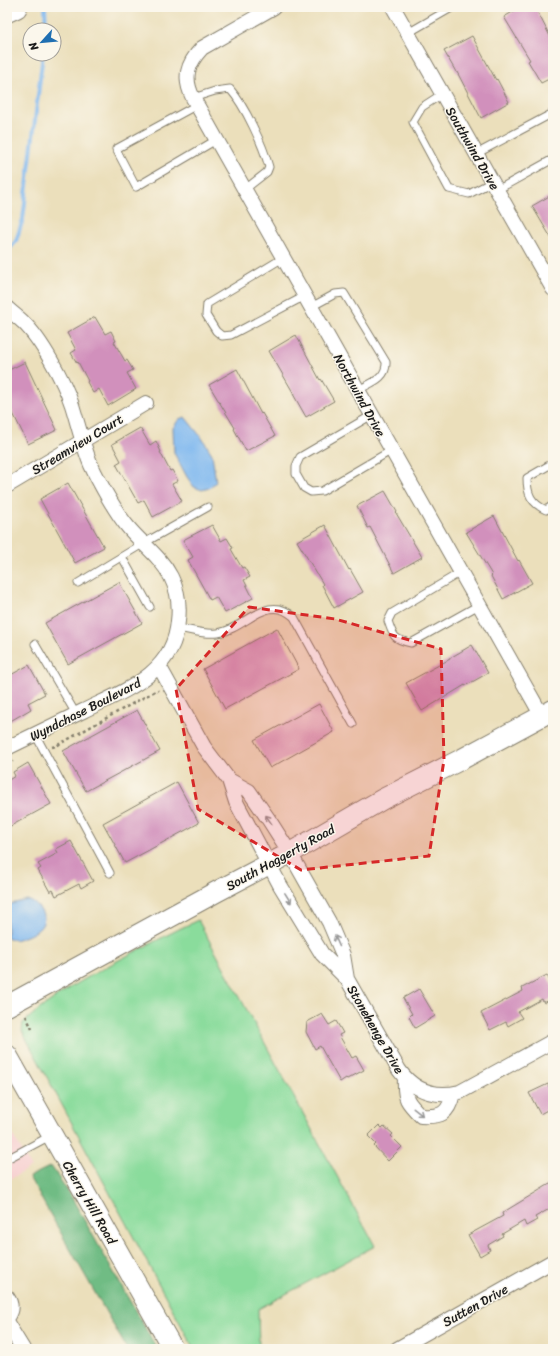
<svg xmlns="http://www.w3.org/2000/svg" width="560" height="1356" font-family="Sriracha,sans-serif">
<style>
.built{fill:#f7cfd0}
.green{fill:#8adc9c;stroke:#537c5c}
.forest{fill:#6fbc84;stroke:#466c50}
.water{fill:#7eb7ef;stroke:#4d6a86}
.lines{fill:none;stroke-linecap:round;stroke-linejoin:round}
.stream{stroke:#7eb7ef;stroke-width:4}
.building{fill:#d190bc}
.service-casing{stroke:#847e6c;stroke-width:9}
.minor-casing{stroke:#847e6c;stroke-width:16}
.secondary-casing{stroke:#847e6c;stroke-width:22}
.motorway-casing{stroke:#847e6c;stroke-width:24}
.path{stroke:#847e6c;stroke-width:2.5;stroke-dasharray:3 3;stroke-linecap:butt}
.service{stroke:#fff;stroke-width:7}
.minor{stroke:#fff;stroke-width:14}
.secondary{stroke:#fff;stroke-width:20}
.motorway{stroke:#fff;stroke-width:22}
.oneway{stroke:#999}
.marked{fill:#d62828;fill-opacity:0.2;stroke:#d62828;stroke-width:3;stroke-dasharray:8 5;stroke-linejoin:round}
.labels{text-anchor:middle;stroke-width:3;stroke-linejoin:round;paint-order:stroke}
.street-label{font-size:13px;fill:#1c1c1c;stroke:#fbf7ec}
</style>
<rect width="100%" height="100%" fill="#fbf7ec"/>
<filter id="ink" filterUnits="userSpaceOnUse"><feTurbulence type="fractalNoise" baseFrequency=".025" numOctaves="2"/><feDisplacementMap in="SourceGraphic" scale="8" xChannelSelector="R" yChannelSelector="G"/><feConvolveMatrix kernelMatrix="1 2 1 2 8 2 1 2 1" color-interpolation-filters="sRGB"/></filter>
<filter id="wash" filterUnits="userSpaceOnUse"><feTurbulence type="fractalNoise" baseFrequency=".012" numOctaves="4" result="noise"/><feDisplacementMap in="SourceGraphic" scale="16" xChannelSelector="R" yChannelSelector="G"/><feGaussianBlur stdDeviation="0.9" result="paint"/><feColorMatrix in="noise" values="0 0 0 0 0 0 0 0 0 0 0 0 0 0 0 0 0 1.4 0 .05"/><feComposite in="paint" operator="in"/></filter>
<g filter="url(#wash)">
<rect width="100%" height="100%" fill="#ebdfbb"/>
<!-- built -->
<path class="built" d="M7,1125l24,42 -24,14z"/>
<!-- green -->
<path class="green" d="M198,920l177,326 -117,63 1,40h-65l-172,-318 1,-8c28,-26 63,-45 96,-63 27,-14 53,-28 79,-40z"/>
<!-- forest -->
<path class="forest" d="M51,1166l18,27 88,156h-30l-98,-172z"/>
<!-- water -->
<path class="water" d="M185,417l17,21 10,16 4,28 -7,6 -7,2 -8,-3 -7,-10 -13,-24 -1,-25 6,-9z
M27,900c7,2 10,5 14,11 11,18 -15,26 -27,29l-7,-3v-32z"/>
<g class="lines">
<!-- stream -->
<path class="stream" d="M45,7l1,23
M7,252l9,-11 7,-22 20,-165"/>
</g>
<g id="blocks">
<!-- building -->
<path class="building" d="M521,7h14l18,35v35l-12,6 -13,-22 2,-1 -26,-43z
M472,36l24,44 1,-1 12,23 -28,16 -24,-46h-1l-12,-21z
M553,194v47l-21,-35z
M95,317l10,17 6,-3 5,10 -2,1 11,19 2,-1 6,10 -6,3 9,16 -28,17 -9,-17 -6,4 -6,-11 1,-1 -10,-19 -1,1 -6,-10 5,-3 -9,-17z
M296,335l24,45 1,-1 13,22 -28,16 -13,-23h1l-25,-43z
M25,362l32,68 -29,14 -21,-43v-30z
M237,369l24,45 1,-1 13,23 -29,15 -12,-22 1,-1 -26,-43z
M140,428l10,17 6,-4 5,11h-1l10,19 2,-1 6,11 -6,3 10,17 -29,16 -9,-17 -6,3 -22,-39 5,-3 -9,-17z
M68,483l36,64 -29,16 -35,-64z
M385,491l12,21 -1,1 26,44 -28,16 -24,-46 -2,1 -11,-22z
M494,516l24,45 1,-1 13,23 -29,16 -12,-23 1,-1 -26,-43z
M212,525l9,16 6,-3 6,10 -2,1 11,19 2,-1 6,10 -6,3 9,18 -28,15 -9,-16 -6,3 -22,-40 5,-3 -10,-17z
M325,525l24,45 1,-1 13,23 -29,16 -12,-23 1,-1 -26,-43z
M119,582l23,41 -74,41 -23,-41z
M277,628l22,41 -74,40 -22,-40z
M472,645l16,28 -23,13v-1l-43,26 -16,-28 44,-24v-1z
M29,665l16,29 -17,9 3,6 -24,14v-46z
M319,704l15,28 -64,36 -16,-28z
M137,710l23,41 -74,40 -23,-40z
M28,763l23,41 -44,24v-47l8,-5 -2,-4z
M177,782l22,41 -74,40 -22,-40z
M71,841l22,40 -12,7 -2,-4 -23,12 -3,-6 -3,2 -12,-22 3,-2 -3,-4 20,-11 -2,-4z
M547,975l6,12v11l-9,5 -2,-4 -24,13 4,6 -14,8 -2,-4 -16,8 -9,-17 42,-22 -1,-3z
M419,989l16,27 -20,12 -6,-11 3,-3 -9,-16z
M322,1014l7,11 7,-4 7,12 -4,2 13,23 4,-2 8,14 -17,9 -1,-1 -6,4 -20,-36 -5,3 -9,-17 1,-10z
M548,1084l1,3 4,-2v22l-13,7 -11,-21z
M379,1125l3,3 2,-2 9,8 -2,2 11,11 -14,14 -14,-15 2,-2 -8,-8z
M553,1182v25l-18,10 2,3 -11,6 -2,-5 -22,13 1,2 -15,9 2,5 -10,6 -12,-21 35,-19 -1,-3z"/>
</g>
</g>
<g filter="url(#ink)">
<use href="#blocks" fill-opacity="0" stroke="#847e6c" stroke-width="1"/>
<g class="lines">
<defs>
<path id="service" d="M408,33l45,-26
M442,94l-20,13 -9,15 36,67 20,5 23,-12
M193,98l22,-7 15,-2c15,17 33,56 39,78l-2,5 -23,18
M197,105l-81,44 20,38 80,-47
M476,154l77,-41
M497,190l56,-31
M283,258l-76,46 -1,11 10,16 6,5 9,-1 74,-39
M311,307l24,-13 9,-1 42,69c1,17 -16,21 -28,28
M372,415l-72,42 -4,9v8l8,14 7,4 11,-1 70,-41
M553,463l-26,15c0,16 4,25 19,32l7,-5
M122,557l28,50
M461,572l-69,41 -4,8c5,15 6,19 23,22l68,-38
M78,583l66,-40 64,-36
M178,628c13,2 27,7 40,5 28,-4 49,-41 76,-16l59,107
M35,644l41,70
M35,734l75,139
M7,1159l45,-24"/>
<path id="minor" d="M274,7l-72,41c-15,16 -19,30 -9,50l349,618
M393,7l160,282
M7,308c5,5 11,9 16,14 18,17 41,59 49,83 6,19 11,41 19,60 8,17 25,48 37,62 14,17 33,30 43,50 7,14 9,29 7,44 -4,53 -54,70 -95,90 -25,12 -51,25 -76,37
M7,486l139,-83
M159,666l45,81 25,33 20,11 20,29 21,33 39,69 14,33 4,24
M229,780l7,22 44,83 42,69 25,25 52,91c15,21 36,28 61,22l93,-51
M405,1079c-1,20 2,23 16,37 20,1 27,-1 32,-22
M7,1297c5,7 5,13 0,20
M7,1323l16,26
M397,1349l156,-88"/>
<path id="secondary" d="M7,1006l209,-114 74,-39 93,-54 79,-40 91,-49
M7,1055l166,294"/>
<path id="motorway" d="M7,11l9,-4"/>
</defs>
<!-- service casing -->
<use href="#service" class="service-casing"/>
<!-- minor casing -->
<use href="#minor" class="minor-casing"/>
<!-- secondary casing -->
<use href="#secondary" class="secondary-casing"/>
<!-- motorway casing -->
<use href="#motorway" class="motorway-casing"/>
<!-- path -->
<path class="path" d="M52,747l4,-1 101,-56 1,1
M7,764l6,-3
M26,1016l6,13"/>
<!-- service -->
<use href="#service" class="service"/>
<!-- minor -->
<use href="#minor" class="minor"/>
<!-- secondary -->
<use href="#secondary" class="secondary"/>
<!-- motorway -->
<use href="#motorway" class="motorway"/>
</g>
<!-- one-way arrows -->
<defs><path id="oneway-shaft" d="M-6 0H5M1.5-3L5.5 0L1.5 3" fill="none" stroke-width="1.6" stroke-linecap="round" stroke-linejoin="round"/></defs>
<g class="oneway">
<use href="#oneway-shaft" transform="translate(269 820) rotate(-124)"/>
<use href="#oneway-shaft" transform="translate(288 898) rotate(58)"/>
<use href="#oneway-shaft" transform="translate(337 941) rotate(-114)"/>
<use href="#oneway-shaft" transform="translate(418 1112) rotate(38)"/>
</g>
</g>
<!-- marked area -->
<path class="marked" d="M249,607l86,12 106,30 3,111 -15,96 -128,14 -103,-61 -22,-120z"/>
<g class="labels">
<!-- street labels -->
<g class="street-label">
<text transform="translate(473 148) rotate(60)" y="5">Southwind Drive</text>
<text transform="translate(360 395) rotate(61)" y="5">Northwind Drive</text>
<text transform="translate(77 444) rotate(-31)" y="5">Streamview Court</text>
<text transform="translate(85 709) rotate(-27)" y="5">Wyndchase Boulevard</text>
<text transform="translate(280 857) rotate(-29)" y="5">South Haggerty Road</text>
<text transform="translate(376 1029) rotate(60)" y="5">Stonehenge Drive</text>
<text transform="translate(90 1202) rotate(60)" y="5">Cherry Hill Road</text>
<text transform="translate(475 1305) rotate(-29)" y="5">Sutten Drive</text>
</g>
</g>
<!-- margin -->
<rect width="560" height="1356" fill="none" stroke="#fbf7ec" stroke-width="24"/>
<!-- north arrow -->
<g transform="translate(42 42) rotate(243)"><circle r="19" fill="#fbf7ec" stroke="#a29f99"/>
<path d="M0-3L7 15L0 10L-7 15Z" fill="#1f6fb2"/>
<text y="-6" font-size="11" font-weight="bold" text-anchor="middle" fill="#1c1c1c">N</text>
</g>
</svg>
